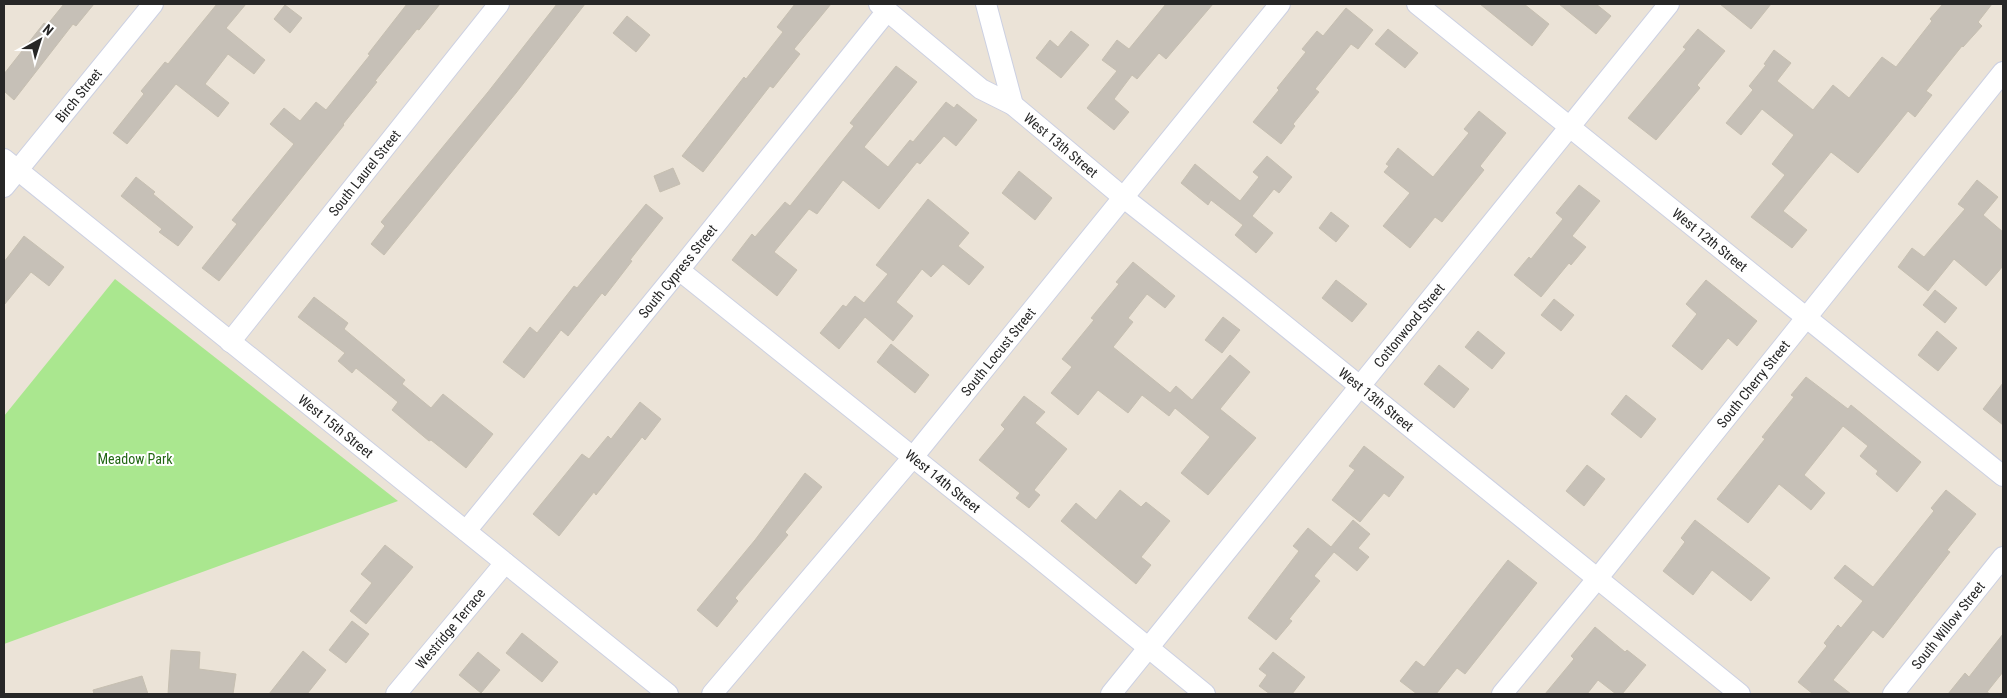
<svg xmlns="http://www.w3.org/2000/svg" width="2007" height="698" font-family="'Roboto Condensed',sans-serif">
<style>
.green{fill:#aae78f}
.building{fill:#c6c0b7;stroke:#c6bfb1}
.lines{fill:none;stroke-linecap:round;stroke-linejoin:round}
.street-casing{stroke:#ccd0e2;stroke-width:22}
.street{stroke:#fff;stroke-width:20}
.labels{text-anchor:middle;stroke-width:4;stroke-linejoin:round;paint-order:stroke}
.street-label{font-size:14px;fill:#272727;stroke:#fff}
.park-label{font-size:14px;fill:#226714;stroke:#fff}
</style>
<rect width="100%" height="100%" fill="#ebe3d7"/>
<!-- green -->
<path class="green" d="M115,279l283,222 -394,143v-228z"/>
<!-- building -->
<path class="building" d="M64,4h30l-18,22 -3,-2 -59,76 -10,-9v-17l40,-51 3,2z
M217,4h29l-20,24 39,32 -11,14 -26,-20 -23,30 24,19 -11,14 -42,-33 -49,60 -14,-11 31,-39 -3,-3 24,-29 3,2z
M407,4h33l-21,26 -2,-1 -42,52 2,1 -34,42 1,1 -125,156 -17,-13 35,-44 -5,-4 62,-76 -24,-20 14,-16 16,13 16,-19 10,8 44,-55 -2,-1z
M557,4h28l-69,89 -132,162 -13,-11 14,-18 -4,-4 107,-130z
M795,4h36l-37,45 6,5 -27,34 -3,-2 -67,86 -21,-16 62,-79 2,2 37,-47 -6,-5z
M1166,4h47l-47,55 -7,-6 -22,26 -5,-4 -18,24 15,13 -15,18 -27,-22 30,-37 -15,-11 15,-20 12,9z
M1480,4h44l25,20 -17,22z
M1559,4h37l15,12 -15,18z
M1720,4h51l-20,25z
M1943,4h49l-14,18 4,4 -19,21 -1,-1 -36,45 6,4 -17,22 -7,-6 -50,62 -27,-21 -48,59 24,19 -15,18 -41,-31 34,-42 -13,-11 22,-29 -32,-26 -21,26 -15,-12 27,-33 -4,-4 17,-21 -2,-1 10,-14 17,13 -14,18 36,29 20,-25 16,13 33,-41 14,10 36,-46 -2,-2z
M285,5l17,13 -12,15 -16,-14z
M1346,8l27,22 -15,19 -7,-5 -36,45 4,3 -26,32 2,2 -14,18 -28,-22 26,-32 -2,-2 29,-36 -4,-3 15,-18 6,5z
M627,16l23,19 -14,17 -23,-19z
M1388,29l30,24 -13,15 -30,-24z
M1698,29l27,22 -28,34 3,3 -44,52 -28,-22 58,-69 -3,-2z
M1071,31l18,14 -28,33 -25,-20 14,-18 8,7z
M896,66l21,16 -53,65 24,20 22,-27 3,2 33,-40 8,6 3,-4 20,16 -21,26 -12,-10 -24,28 -3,-2 -38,47 -36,-29 -26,34 -8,-5 -35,43 23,18 -20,26 -45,-36 20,-26 3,3 30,-35 5,4 64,-80 -4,-3z
M1479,111l27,22 -26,33 4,4 -42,52 -7,-5 -25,31 -27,-22 27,-33 -26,-21 5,-6 -3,-2 12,-16 35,29 36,-44 -5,-4z
M1267,156l25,21 -13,16 -5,-4 -22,27 21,17 -17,20 -21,-18 8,-10 -32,-25 -3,5 -27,-22 14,-19 45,37 19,-24 -6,-5z
M673,168l7,16 -20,8 -6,-16z
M1019,171l33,27 -17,22 -33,-27z
M136,177l19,15 -2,2 40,33 -15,19 -19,-14 3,-3 -41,-33z
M1977,180l21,17 -15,18 20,17v34l-17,20 -32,-27 -26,32 -30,-24 14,-19 12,9 41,-48 -7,-5z
M1579,185l21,16 -28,35 14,11 -15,18 -2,-2 -28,34 -27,-22 15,-18 2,2 32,-40 -7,-6z
M928,199l41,34 -11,13 26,21 -15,18 -26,-21 -12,13 -9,-8 -26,33 17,14 -20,25 -28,-24 -26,32 -19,-16 23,-28 3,2 9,-11 9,7 24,-29 -12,-9z
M646,204l17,14 -33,42 2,1 -27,35 -3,-3 -34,43 -7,-6 -37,48 -21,-16 27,-35 7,6 37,-47 3,2z
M1331,212l18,14 -13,16 -17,-14z
M24,236l40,31 -15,19 -18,-14 -27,33v-43z
M1133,262l42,34 -10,12 -18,-14 -19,24 5,4 -20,25 57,46 6,-7 16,14 38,-45 20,17 -30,37 36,29 -48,57 -27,-22 29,-36 -35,-29 -6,8 -27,-21 -14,18 -30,-23 -20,25 -27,-22 21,-26 -10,-8 32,-39 -3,-2 28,-34 -3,-2z
M1336,280l31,24 -15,18 -30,-24z
M1706,280l51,41 -20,25 -9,-8 -26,32 -30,-24 25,-32 -11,-10z
M1935,290l22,18 -12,15 -22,-18z
M314,297l34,26 -4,6 61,51 -3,4 29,24 12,-14 50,40 -27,34 -35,-28 -2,1 -37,-31 6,-8 -42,-34 -4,5 -14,-12 7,-8 -47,-36z
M1554,299l20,16 -13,16 -20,-16z
M1223,317l17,13 -18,23 -17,-13z
M1478,331l27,22 -13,16 -27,-22z
M1937,331l20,17 -19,23 -20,-16z
M891,344l38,31 -14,18 -38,-31z
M1439,365l30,24 -15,19 -30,-24z
M1806,377l42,32 3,-4 70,57 -24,30 -21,-18 2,-3 -18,-15 8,-10 -25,-20 -39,49 21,18 -14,17 -32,-26 -31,39 -31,-24 48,-60 -3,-2 32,-40 -3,-2z
M2003,383v42l-20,-16z
M1626,395l30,24 -15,19 -30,-24z
M1024,396l21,16 -10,11 32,26 -33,41 6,5 -11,13 -13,-10 4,-5 -41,-33 26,-31 -4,-4z
M640,402l21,17 -16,21 -3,-3 -46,58 -2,-3 -35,44 -26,-22 49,-60 7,5 19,-23 3,3z
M1364,446l40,31 -15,20 -5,-4 -24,29 -28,-22 23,-30 -6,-4z
M1587,465l18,14 -21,27 -18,-15z
M805,473l17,14 -37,45 3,3 -53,63 3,3 -21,26 -20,-17 58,-70z
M1120,490l21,17 5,-5 24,19 -29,36 10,8 -15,19 -75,-63 15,-18 20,17z
M1946,490l30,24 -29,36 3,2 -67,86 -10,-8 -40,50 18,14h-38l-15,-12 29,-36 -3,-3 14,-18 3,3 22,-27 -29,-23 11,-13 28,22 61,-76 -3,-3z
M1353,520l17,14 -12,14 11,9 -12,14 -23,-19 -20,24 6,5 -31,38 3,2 -16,19 -28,-22 51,-67 -6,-5 15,-18 23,19z
M1695,520l75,58 -19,23 -39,-31 -19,25 -30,-24 22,-29 -4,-4z
M385,545l28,22 -47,57 -16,-13 22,-28 -11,-9z
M1508,560l29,23 -72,91 -8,-6 -21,26h-19l-17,-13 16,-20 8,6z
M352,621l17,13 -23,29 -17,-13z
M1595,627l30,25 2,-2 19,15 -24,29h-6l-18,-14 -11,14h-42l29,-35 -3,-3z
M522,633l36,29 -16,20 -36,-29z
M2003,634v38l-16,20 3,2h-42l17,-21 4,4z
M171,650l29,2 -1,17 37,5 -3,20h-65z
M303,651l23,19 -19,24h-38z
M478,652l22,18 -19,23 -22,-18z
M1273,652l32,25 -13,17h-22l-11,-8 8,-11 -8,-6z
M142,676l6,18h-54l-1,-4z"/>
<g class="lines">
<defs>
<g id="street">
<path id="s1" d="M879,4l102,85 32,16 111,93 117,92 499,404"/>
<path d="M986,4l27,101"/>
<path id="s2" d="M1417,4l586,472"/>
<path id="s3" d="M4,159l664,535"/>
<path id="s4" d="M4,187l149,-183"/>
<path id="s5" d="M679,270l350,280 176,144"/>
<path id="s6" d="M230,342l269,-338"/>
<path id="s7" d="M466,531l213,-261 208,-259"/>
<path id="s8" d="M396,694l109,-131"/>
<path id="s9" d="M712,694l201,-237 367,-453"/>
<path id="s10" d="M1111,694l558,-690"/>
<path id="s11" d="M1502,694l95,-115 406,-507"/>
<path id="s12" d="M1893,694l110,-137"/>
</g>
</defs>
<!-- street casing -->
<use href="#street" class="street-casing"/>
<!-- street -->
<use href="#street" class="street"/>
</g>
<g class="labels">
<!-- street labels -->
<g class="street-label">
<text dy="5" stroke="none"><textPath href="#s4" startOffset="118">Birch Street</textPath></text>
<text dy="5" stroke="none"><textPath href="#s1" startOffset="231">West 13th Street</textPath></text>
<text dy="5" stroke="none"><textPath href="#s6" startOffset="216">South Laurel Street</textPath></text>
<text dy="5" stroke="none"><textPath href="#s2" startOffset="376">West 12th Street</textPath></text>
<text dy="5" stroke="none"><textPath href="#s7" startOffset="335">South Cypress Street</textPath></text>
<text dy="5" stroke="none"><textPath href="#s10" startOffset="474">Cottonwood Street</textPath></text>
<text dy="5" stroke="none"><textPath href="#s9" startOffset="446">South Locust Street</textPath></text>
<text dy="5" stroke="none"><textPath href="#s11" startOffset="399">South Cherry Street</textPath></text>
<text dy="5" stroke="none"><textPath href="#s1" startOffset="636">West 13th Street</textPath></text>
<text dy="5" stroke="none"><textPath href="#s3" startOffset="426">West 15th Street</textPath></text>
<text dy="5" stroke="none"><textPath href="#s5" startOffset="338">West 14th Street</textPath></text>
<text dy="5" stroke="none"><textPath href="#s12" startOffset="88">South Willow Street</textPath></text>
<text dy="5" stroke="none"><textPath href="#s8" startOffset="85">Westridge Terrace</textPath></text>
</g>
<!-- park labels -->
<g class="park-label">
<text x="135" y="464">Meadow Park</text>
</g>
</g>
<!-- border -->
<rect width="2007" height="698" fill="none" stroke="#272727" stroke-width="10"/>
<!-- north arrow -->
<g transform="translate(40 40) rotate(39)" stroke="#ffffff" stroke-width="4" paint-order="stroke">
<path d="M0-4L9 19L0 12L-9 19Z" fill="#272727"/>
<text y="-8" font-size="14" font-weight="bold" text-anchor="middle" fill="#272727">N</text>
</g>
</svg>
